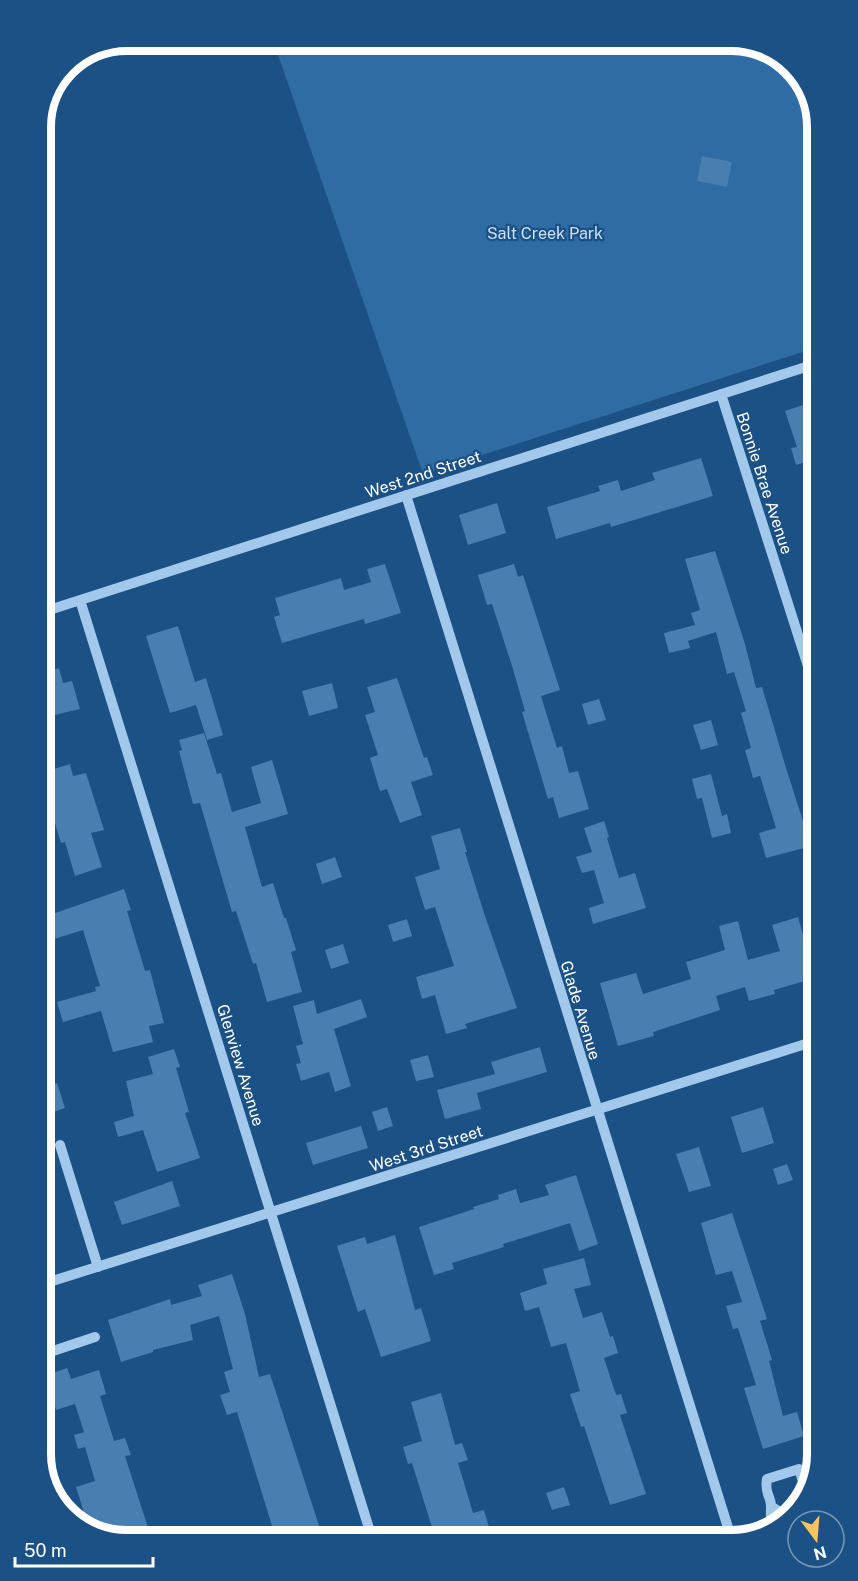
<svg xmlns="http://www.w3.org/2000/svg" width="858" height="1581" font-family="'Public Sans',sans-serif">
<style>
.green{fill:#2e6ca3}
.building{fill:#487eb0}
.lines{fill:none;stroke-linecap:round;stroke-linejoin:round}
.minor{stroke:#a2c8eb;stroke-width:10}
.labels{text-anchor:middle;stroke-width:4.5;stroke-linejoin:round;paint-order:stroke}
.park-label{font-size:16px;fill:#c7e1f8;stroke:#1b5185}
.street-label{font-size:16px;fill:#fff;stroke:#1b5185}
.rim{fill:none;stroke:#fff;stroke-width:8}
</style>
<rect width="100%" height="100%" fill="#1b5185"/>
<!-- green -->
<path class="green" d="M303,41h434l43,14 31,38 1,256 -389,125 -147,-425z"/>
<!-- building -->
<path class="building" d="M702,156l30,6 -5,25 -30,-6z
M812,402l1,58 -17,5 -5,-17 6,-1 -12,-36z
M701,458l12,38 -102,31 -1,-4 -54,16 -9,-32 53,-16 -2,-5 20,-6 3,11 34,-11 -3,-7z
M497,503l9,30 -38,12 -9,-30z
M715,551l30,93 11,44 6,-1 24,81 17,53h3l6,25 -46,12 -7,-25 17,-5 -16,-52 -7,2 -8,-28 6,-2 -10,-35 5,-2 -12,-39 -7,2 -11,-42 -28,9 2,7 -21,5 -5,-20 31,-8 -4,-12 9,-3 -15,-51z
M385,564l16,49 -36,11 -1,-5 -82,24 -8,-26 6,-2 -5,-17 66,-20 3,12 27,-8 -4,-13z
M514,564l4,13 5,-2 37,115 -19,6 16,52 5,-2 7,27 9,-2 11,38 -30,9 -6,-21 -5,2 -26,-87 3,-1 -12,-42 -21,-65 -5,1 -9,-30z
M178,626l17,56 11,-4 17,57 -16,5 -11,-35 -26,8 -24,-77z
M59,668l4,15 9,-2 8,28 -25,6 -2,-7 -10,2v-37z
M397,678l27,80 3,-1 6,18 -22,7 11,33 -22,8 -13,-34 -7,2 -10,-33 8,-3 -13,-40 10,-3 -8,-25z
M332,683l6,25 -29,8 -7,-25z
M599,699l7,21 -18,5 -6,-21z
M711,720l7,25 -17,5 -8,-25z
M204,733l13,41 4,-1 11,39 29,-9 -10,-36 21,-7 16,54 -43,13 17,60 11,-4 11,35h2l10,32 -5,2 11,40 -35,10 -11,-39 -3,1 -17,-53 -4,1 -32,-109 -7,1 -14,-53 3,-1 -3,-10z
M70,764l3,12 13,-3 18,57 -13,3 11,34 -27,9 -10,-34 -4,1 -12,-39 -5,1v-33z
M711,774l11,42 5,-2 4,19 -19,5 -10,-40 -5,1 -5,-20z
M604,821l5,16 -2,1 12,40 16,-5 11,35 -53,16 -4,-16 15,-5 -10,-33 -12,3 -6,-16 16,-5 -8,-24z
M460,828l7,24h-2l19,61 33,95 -52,16 2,4 -21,6 -11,-39 -13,4 -6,-22 38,-11 -19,-59 -10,3 -10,-33 25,-8 -9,-33z
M335,857l7,20 -20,7 -6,-20z
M124,889l7,21 -4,1 18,60 5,-1 14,53 -15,3 4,16 -40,10 -12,-41 -38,11 -6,-20 39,-11 -1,-4 5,-1 -17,-56 -32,10 -7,-23z
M798,917l17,61 -41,12 1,4 -26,7 -4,-14 -29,9 4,14 -67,22 1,4 -36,10 -18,-63 36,-10 7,21 48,-15 -5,-17 39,-12 -6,-24 19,-5 10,39 32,-9 -8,-26z
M407,919l5,17 -19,6 -5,-17z
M343,944l6,19 -18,6 -6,-19z
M361,999l6,18 -33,12 17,57 -16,6 -6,-20 -28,9 -5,-17 5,-1 -5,-17 7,-2 -10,-38 21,-6 3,14z
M540,1047l7,25 -70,21 4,16 -36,10 -8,-29 58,-16 -4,-12z
M174,1049l6,18 -4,1 13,44 -4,1 15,45 -43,14 -14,-42 -25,7 -4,-15 20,-6 -8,-35 27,-7 -5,-17z
M428,1055l6,22 -18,4 -6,-21z
M57,1083l8,25 -20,7v-28z
M387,1107l6,19 -15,5 -6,-19z
M763,1107l11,36 -32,10 -11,-36z
M361,1126l7,22 -55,17 -7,-22z
M699,1147l12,39 -22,6 -13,-38z
M787,1164l6,16 -15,5 -5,-16z
M576,1175l22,69 -19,7 -9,-28 -67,21 1,3 -52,16 2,6 -20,6 -15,-48 55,-18 -1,-2 26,-8 -1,-4 18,-6 4,14 29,-8 -4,-10z
M172,1181l8,25 -58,19 -8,-23z
M732,1213l35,106 -7,2 12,39 -3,1 14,55 14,-4 7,24 -41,13 -19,-61 12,-3 -18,-57 -5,1 -7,-23 16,-4 -10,-31 -16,4 -15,-52z
M395,1235l20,75 6,-2 10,33 -50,16 -16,-48 -7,3 -21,-66 28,-9 2,7z
M584,1258l7,27 -17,4 9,29 19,-6 8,25 3,-1 5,17 -14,5 12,37 5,-1 6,19 -7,2 26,79 -36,11 -26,-79 -3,1 -11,-33 10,-3 -14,-48 -15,4 -12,-40 -14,4 -5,-18 27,-9 -4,-15z
M232,1274l13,40 14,63 11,-3 53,164 -47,1 -39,-127 -10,3 -7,-20 10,-3 -6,-20 9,-3 -14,-53 -29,9 3,15 -40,10v2l-32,10 -13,-42 62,-21 1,6 31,-9 -4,-11z
M67,1368l4,11 28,-9 7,24 -6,2 14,45 11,-3 6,17 -6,1 27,84h-31l-32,-11 -13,-42 19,-6 -10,-34 -7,2 -4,-14 10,-3 -9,-28 -19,6 -9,-31v-4z
M441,1393l14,52 7,-2 6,17 -10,3 15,50 11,-3 8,27h-57l-23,-74 -4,1 -5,-17 19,-6 -11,-39z
M564,1487l6,18 -18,5 -6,-17z"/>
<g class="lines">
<!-- minor -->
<path class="minor" d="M721,394l93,291
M406,495l324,1039
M80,600l292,938
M43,612l769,-247
M60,1145l38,122
M46,1283l769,-242
M47,1353l48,-16
M772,1507l8,5 2,7
M773,1527c-3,-8 -2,-11 -2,-19 1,-12 -7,-13 -4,-29l32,-10 7,22"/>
</g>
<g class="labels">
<!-- park labels -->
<g class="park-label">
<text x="545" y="239">Salt Creek Park</text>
</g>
<!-- street labels -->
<g class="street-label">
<text transform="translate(423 474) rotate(-18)" y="6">West 2nd Street</text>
<text transform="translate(765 483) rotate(72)" y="6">Bonnie Brae Avenue</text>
<text transform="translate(581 1010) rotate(73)" y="6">Glade Avenue</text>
<text transform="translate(241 1065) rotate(73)" y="6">Glenview Avenue</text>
<text transform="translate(426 1148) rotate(-18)" y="6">West 3rd Street</text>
</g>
</g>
<!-- crop -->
<path d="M0 0H858V1581H0ZM127 51H731A76 76 0 0 1 807 127V1454A76 76 0 0 1 731 1530H127A76 76 0 0 1 51 1454V127A76 76 0 0 1 127 51Z" fill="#1b5185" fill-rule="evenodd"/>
<path class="rim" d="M127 51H731A76 76 0 0 1 807 127V1454A76 76 0 0 1 731 1530H127A76 76 0 0 1 51 1454V127A76 76 0 0 1 127 51Z"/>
<!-- north arrow -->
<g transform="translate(816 1539) rotate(164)"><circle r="28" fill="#1b5185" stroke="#7697b6" stroke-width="1.5"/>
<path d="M0-4.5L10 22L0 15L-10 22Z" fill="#fdc45e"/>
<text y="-9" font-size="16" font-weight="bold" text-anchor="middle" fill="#ffffff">N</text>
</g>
<!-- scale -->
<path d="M15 1557v9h138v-9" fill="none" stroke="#ffffff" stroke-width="3"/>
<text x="24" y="1557" font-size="18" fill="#ffffff" stroke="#1b5185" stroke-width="4.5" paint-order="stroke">50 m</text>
</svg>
